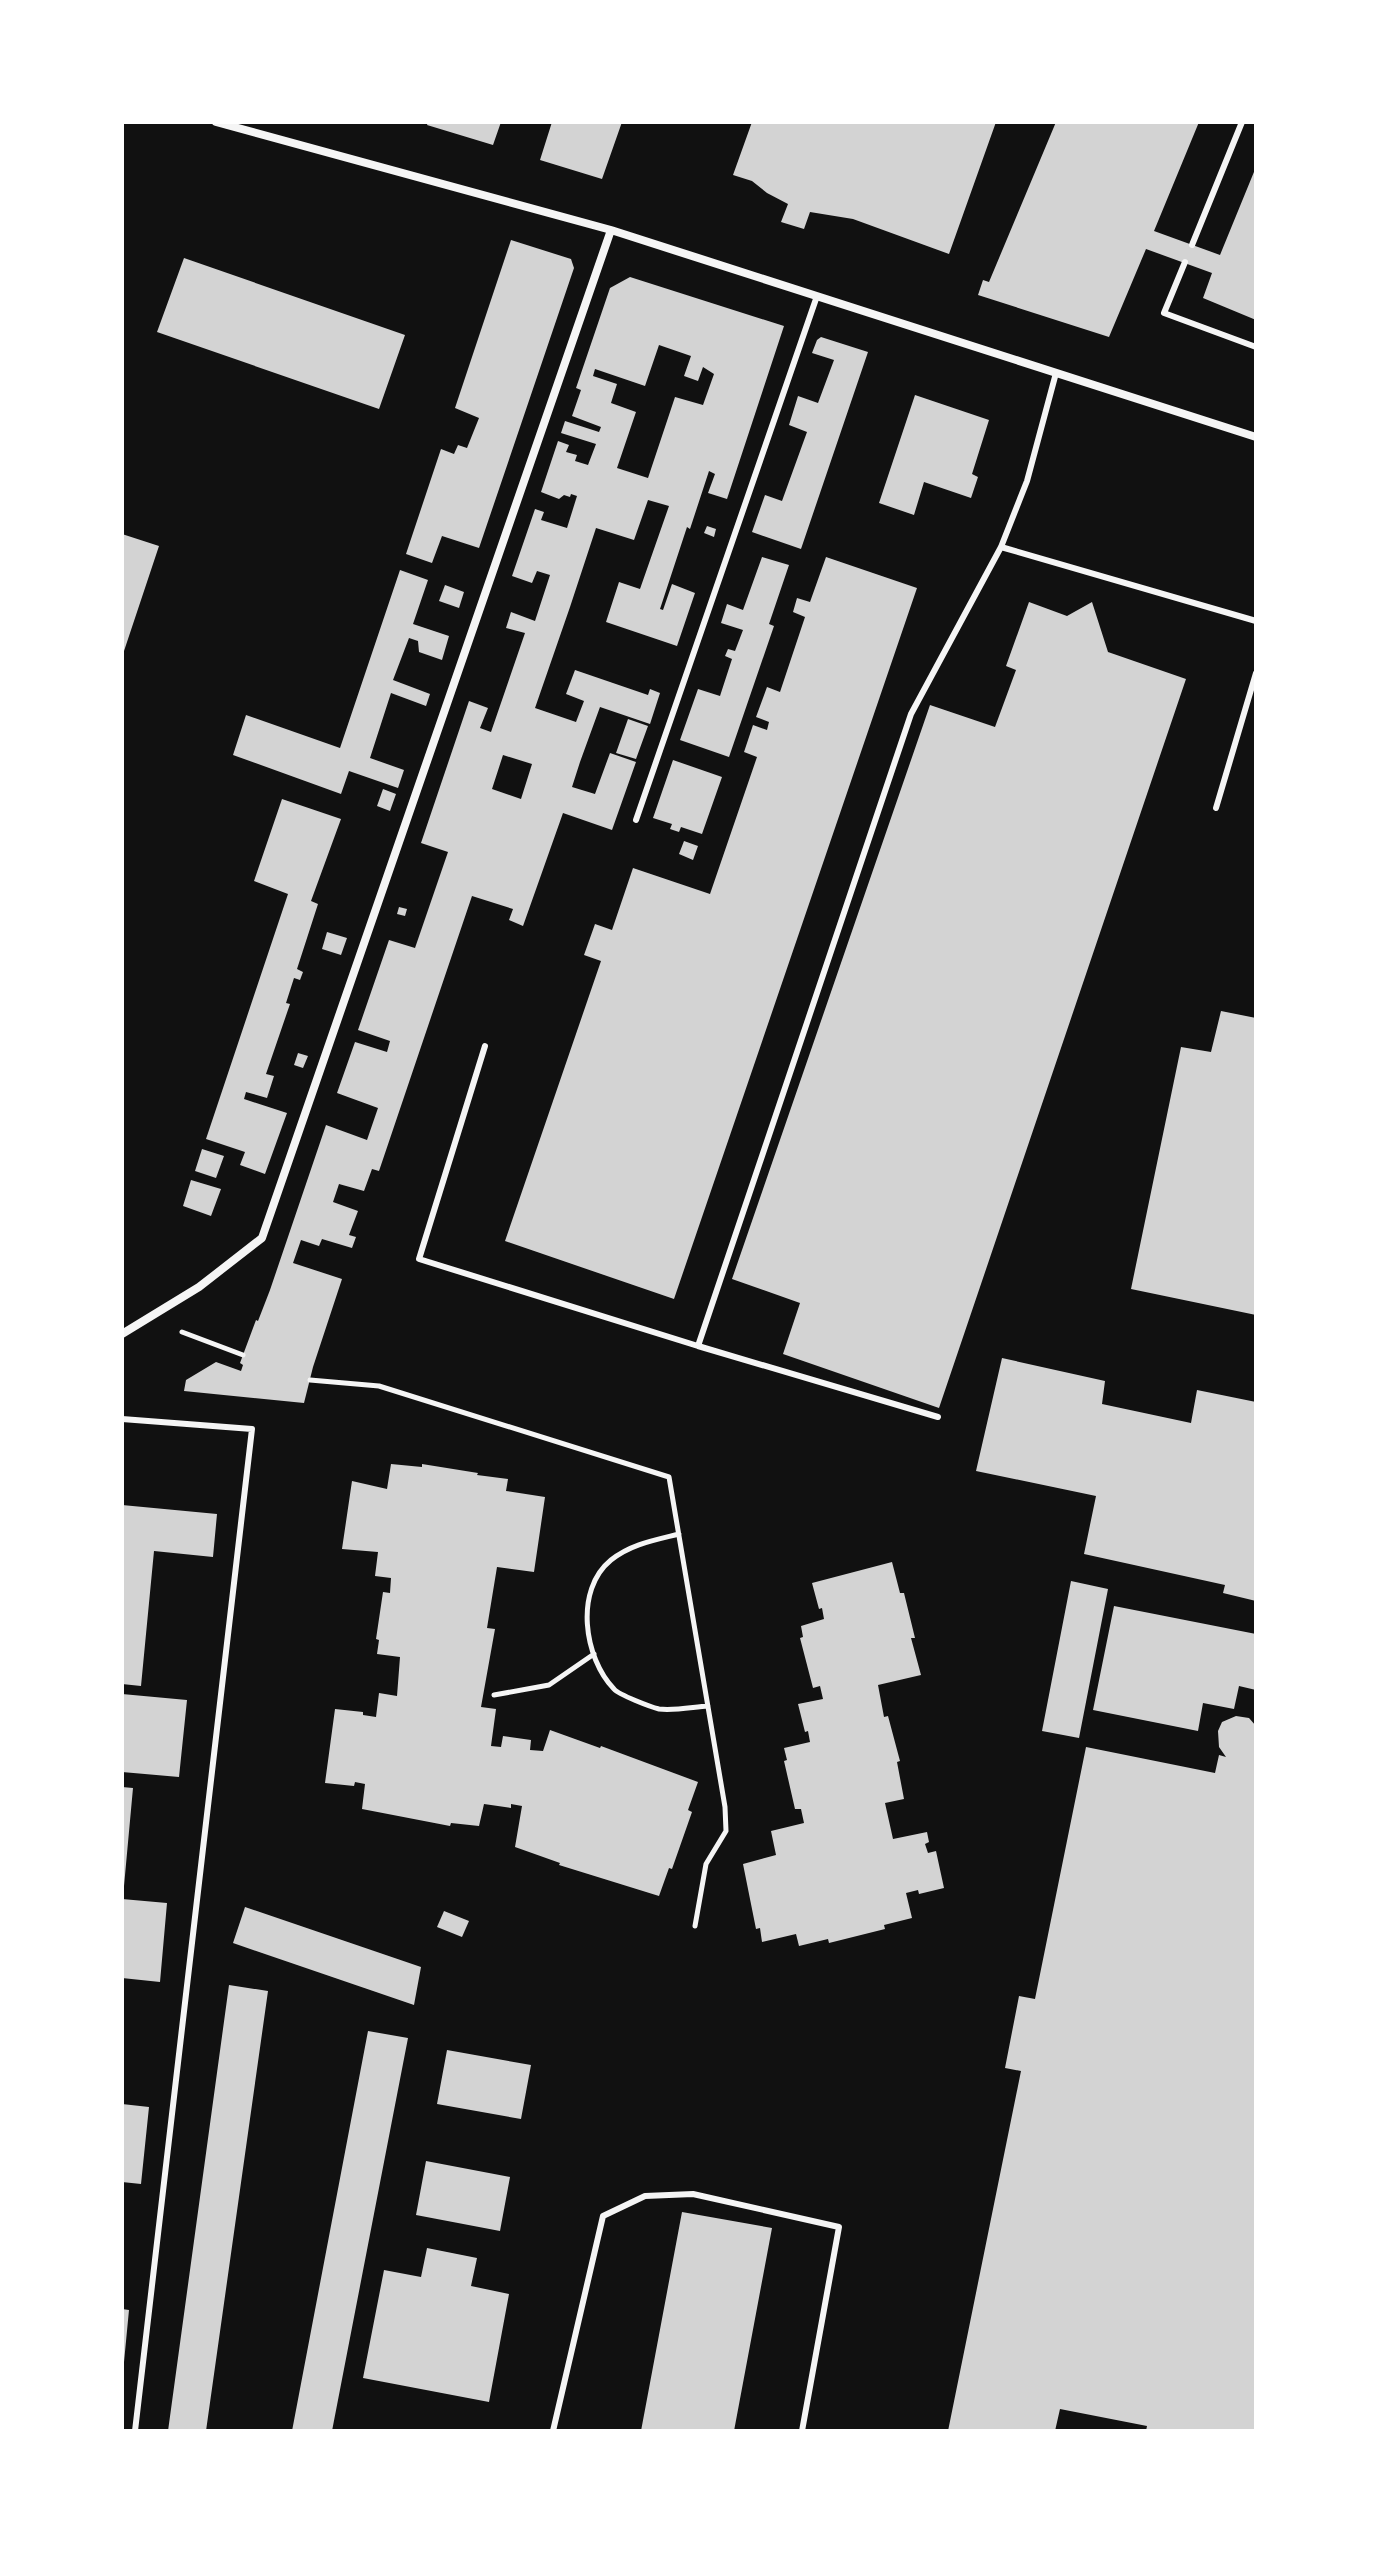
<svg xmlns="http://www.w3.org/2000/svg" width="1378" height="2553" font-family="Quicksand,sans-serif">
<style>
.building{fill:#d3d3d3;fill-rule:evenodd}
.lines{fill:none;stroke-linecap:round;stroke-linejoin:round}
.path{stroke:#f5f5f5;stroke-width:5}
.service{stroke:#f5f5f5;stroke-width:6}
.minor{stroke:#f5f5f5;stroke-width:8}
</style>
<rect width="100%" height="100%" fill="#111"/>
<!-- building -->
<path class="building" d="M428,122h73l-8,23 -66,-20z
M552,122h70l-20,57 -62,-19z
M752,122h244l-47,132 -96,-35 -43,-7 -6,17 -23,-7 7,-18 -21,-11 -15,-12 -19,-6z
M1056,122h143l-45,109 66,24 36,-88v153l-53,-22 9,-25 -66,-24 -37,88 -131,-42 5,-15 6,2z
M511,240l60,19 3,9 -95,280 -37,-12 -10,27 -26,-9 35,-105 13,5 4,-9 9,3 12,-30 -24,-10z
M184,258l221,77 -26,74 -222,-77z
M630,277l154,49 -57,173 -19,-6 7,-19 -6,-3 -19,58 -3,-2 -27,82 3,1 9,-26 23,9 -18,53 -71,-24 13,-40 21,7 29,-83 -21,-6 -14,40 -38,-12 -26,79 -35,101 41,14 8,-21 -18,-7 9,-24 73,25 2,-6 10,4 -10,31 -50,-17 -20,55 -8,25 23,7 15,-41 26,9 -24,68 -49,-17 -40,113 -14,-6 4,-11 -41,-13 -93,275 -7,-2 -8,22 -25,-7 -6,18 25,9 -9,24 7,2 -4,11 -30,-9 -3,7 -18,-6 -8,23 49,16 -29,88 -9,36 -120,-12 2,-11 30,-18 25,9 2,-6 -3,-2 16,-43 2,1 12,-31 56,-165 41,15 11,-32 -41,-15 18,-51 32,10 3,-11 -32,-11 31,-90 26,8 33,-96 -27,-9 48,-142 19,7 -8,20 11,4 34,-99 -19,-5 5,-16 24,9 15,-46 -13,-4 -5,12 -20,-7 23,-67 9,3 -3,8 26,8 10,-32 -6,-2 -1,3 -6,-2 -5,4 -18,-7 17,-51 11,4 -3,7 11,3 -2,6 13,4 8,-21 -35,-11 4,-12 34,11 2,-5 -29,-11 9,-26 -5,-2 34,-100zM659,345l32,11 -7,20 14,5 5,-14 11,7 -11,31 -28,-8 -27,81 -31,-10 19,-56 -25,-9 6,-19 -24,-8 2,-7 50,17zM503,755l29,9 -11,35 -29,-10z
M821,337l47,15 -67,197 -49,-17 13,-37 17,6 25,-69 -18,-7 9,-29 20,7 16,-43 -22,-7 5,-13z
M915,395l74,25 -17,54 6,3 -7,21 -47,-16 -10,33 -35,-12z
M707,526l9,3 -2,8 -10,-4z
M122,534l37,12 -36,108h-1z
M762,557l27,8 -20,59 5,2 -45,131 -49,-17 18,-51 22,7 12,-37 -7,-3 3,-7 7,2 8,-21 -22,-7 6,-19 16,6z
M826,557l91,31 -243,711 -169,-58 96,-280 -17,-6 11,-31 17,6 21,-62 77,26 47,-137 -13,-5 9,-27 14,5 2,-8 -13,-5 11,-30 13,5 25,-75 -12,-5 4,-14 13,4z
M400,570l28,10 -15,44 36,12 -7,24 -23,-8 -1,-11 -9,-3 -16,42 37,14 -4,12 -35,-13 -21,65 34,12 -6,18 -49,-17 -8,23 -108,-39 13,-40 94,33z
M445,585l19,7 -5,16 -20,-7z
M1029,602l38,14 25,-14 16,50 78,27 -247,729 -156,-54 17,-51 -68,-24 198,-574 65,22 21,-57 -10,-4z
M628,719l20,7 -12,33 -20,-6z
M673,760l49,17 -20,57 -21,-7 -2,5 -9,-3 2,-5 -19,-6z
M383,789l13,5 -6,17 -13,-5z
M282,799l59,20 -30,82 7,3 -21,65 6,3 -3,8 -6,-2 -8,25 4,1 -24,70 8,2 -7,22 -21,-6 -2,7 43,14 -22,61 -25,-9 5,-13 -39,-13 82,-245 -34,-13z
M684,841l14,5 -5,14 -14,-6z
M399,907l8,2 -2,7 -8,-2z
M327,932l20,6 -6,17 -19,-6z
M1221,1011l35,7v297l-125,-26 50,-242 30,5z
M298,1053l10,3 -5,12 -9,-3z
M202,1149l22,7 -8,22 -21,-7z
M191,1180l30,9 -10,27 -28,-10z
M1002,1358l103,23 -3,23 89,19 6,-33 59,12v199l-33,-8 2,-8 -141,-31 12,-58 -120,-25z
M391,1464l31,3v-3l56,9 -1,2 31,4 -2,12 39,6 -11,75 -37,-5 -10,61 8,1 -14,78 15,2 -5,37 10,1 2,-11 28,4 -1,10 13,1 7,-21 50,18 1,-2 97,36 -10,28 4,2 -20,57 -3,-1 -10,28 -100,-31 1,-2 -45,-16 7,-41 -11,-2v4l-27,-4 -5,22 -28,-3 -1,3 -88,-17 3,-25 -10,-2 -1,4 -29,-3 10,-74 28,3v3l13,2 3,-24 18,3 3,-39 -23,-3 2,-14 -3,-1 7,-47 7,1 1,-15 -16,-2 3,-24 -36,-3 10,-68 35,8z
M122,1505l95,9 -4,43 -59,-6 -13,135 -19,-2z
M892,1562l8,31h4l11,45h-4l10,37 -43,10 6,32 4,-1 12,45 -3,1 7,37 -19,4 8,36 34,-7 2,10 -4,2 3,9 8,-2 8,37 -25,6 -1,-4 -12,3 6,25 -28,7 1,4 -56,14 -1,-4 -29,7 -3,-12 -34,8 -2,-14 -4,1 -13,-65 33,-9 -5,-24 33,-8 -3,-14h-6l-11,-48 3,-1 -3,-12 26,-6 -2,-11 -3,1 -7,-28 25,-5 -3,-13 -7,2 -13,-50 3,-1 -2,-11 23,-7 -2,-11 -3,1 -7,-26z
M1071,1581l37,8 -29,149 -37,-7z
M1114,1606l142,28v56l-17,-4 -5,23 -31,-6 -5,28 -105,-21z
M122,1694l65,6 -8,77 -57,-5z
M1236,1716l13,2 7,8 -1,705h-109l1,-5 -87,-17 -5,22h-107l73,-360 -16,-3 14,-72 16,3 51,-252 129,26 4,-18 7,2 -7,-10 -1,-16 4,-9z
M122,1787l11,1 -9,98h-2z
M122,1899l45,4 -7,79 -38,-4z
M245,1907l176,60 -7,38 -181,-62z
M444,1911l25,10 -7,16 -25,-10z
M229,1985l39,6 -62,440h-38z
M368,2031l40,7 -76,393h-40z
M447,2050l84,15 -10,54 -84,-15z
M122,2104l27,3 -8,77 -19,-2z
M426,2161l84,16 -10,54 -84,-16z
M682,2212l90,16 -38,203h-93z
M427,2248l50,10 -6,28 38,8 -20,108 -126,-24 21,-108 37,7z
M122,2309l7,1 -5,52h-2z"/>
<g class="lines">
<!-- path -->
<path class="path" d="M182,1332l61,23
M310,1380l69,6 290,91 56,330 1,24 -20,33 -11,62
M679,1534c-24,6 -48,10 -68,26 -37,30 -27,98 3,129 5,6 37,18 45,20 15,2 34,-2 49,-3
M494,1695l55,-10 45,-31"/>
<!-- service -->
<path class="service" d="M1192,245l50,-123
M1185,262l-21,51 92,34
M1001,547l255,74
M1216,808l40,-135
M636,820l181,-524
M485,1046l-66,213 279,87
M938,1417l-240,-71 213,-632 90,-167 26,-66 29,-108
M122,1419l130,10 -117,1002
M553,2431l50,-215 42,-20 48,-2 146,33 -37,204"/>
<!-- minor -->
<path class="minor" d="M216,122l395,108 645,207
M122,1334l77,-47 63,-49 349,-1008"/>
</g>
<!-- border -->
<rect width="1378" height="2553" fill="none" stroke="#ffffff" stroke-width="248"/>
</svg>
